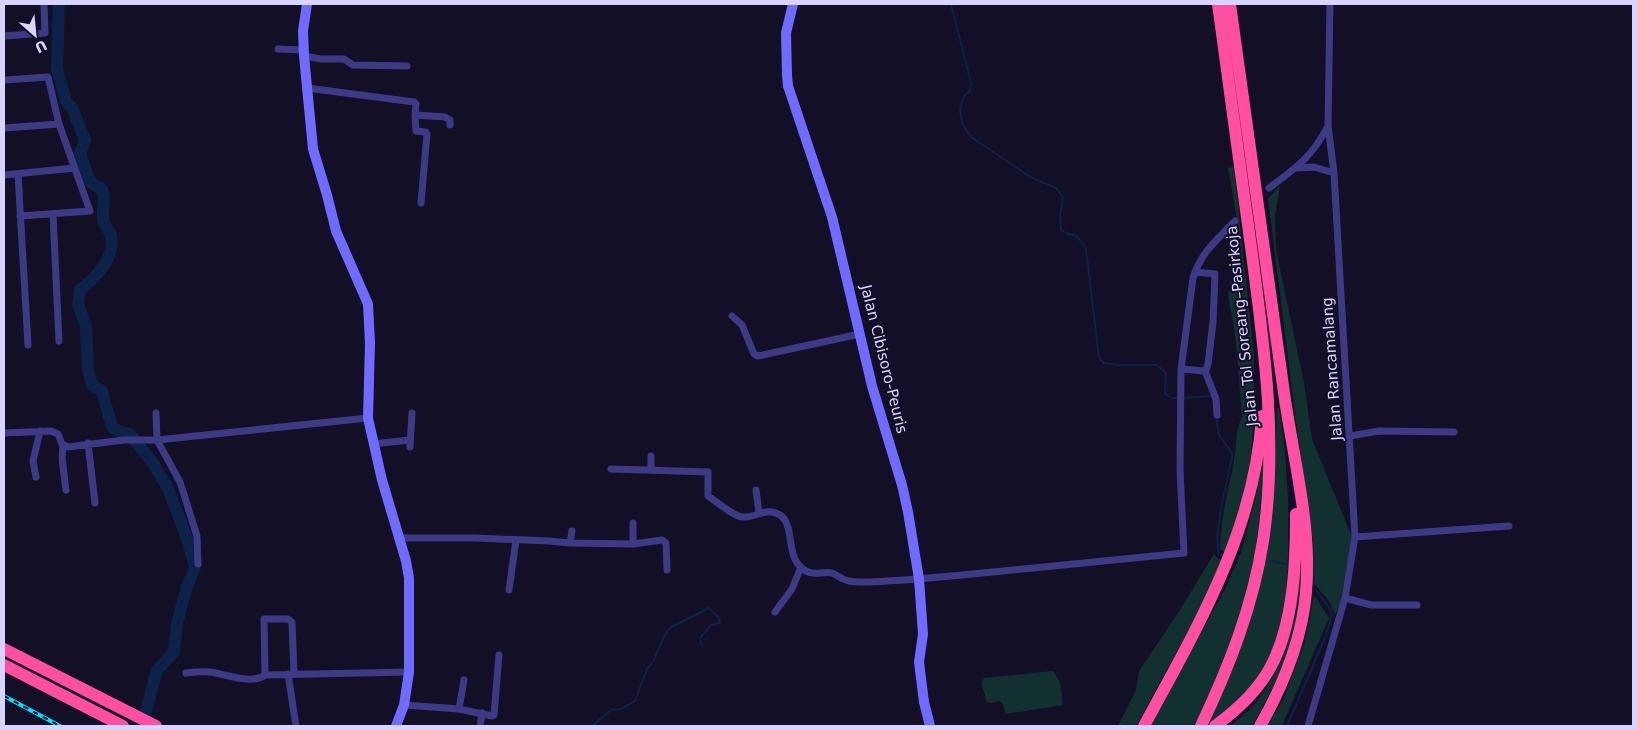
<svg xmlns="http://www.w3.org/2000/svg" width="1637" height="730" viewBox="0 0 1637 730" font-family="'DejaVu Sans',sans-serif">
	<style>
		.green { fill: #12302f }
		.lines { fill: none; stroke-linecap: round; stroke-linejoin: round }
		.stream { stroke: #0c2248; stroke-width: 2 }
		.river { stroke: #0c2248; stroke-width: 12 }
		.street { stroke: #3d3a85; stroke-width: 7 }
		.secondary { stroke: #6f6bff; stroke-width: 10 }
		.highway { stroke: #ff4fa3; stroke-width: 12 }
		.rail-casing { stroke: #00e5ff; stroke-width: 4 }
		.rail { stroke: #130f26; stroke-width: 2; stroke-dasharray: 5.5; stroke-linecap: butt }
		.labels { text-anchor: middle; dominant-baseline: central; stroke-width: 4; stroke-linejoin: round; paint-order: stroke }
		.street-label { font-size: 15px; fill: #d9d4ff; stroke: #130f26 }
	</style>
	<rect width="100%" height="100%" fill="#130f26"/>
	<path class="green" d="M1234,167L1254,355V418L1250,466L1239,515L1226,554L1220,549C1221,531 1223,512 1227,494C1229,483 1233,471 1234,459C1237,445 1235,431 1242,417L1236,342L1228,293L1230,291V282L1238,281L1234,248L1229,236L1238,226L1228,168Z
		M1280,185L1275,216L1276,250L1304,383L1312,439L1352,537L1340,604L1335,615L1329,601L1314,584L1313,540L1296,421L1268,199Z
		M1277,408H1279L1285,451L1288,499V554L1286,597L1281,633L1260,680L1213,726H1206L1226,683L1275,471Z
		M1263,455H1266L1254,566L1236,629L1219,675L1195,726H1151L1227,585L1241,552L1255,501Z
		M1300,522L1301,577L1295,632L1280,674L1252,726H1230C1237,720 1246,714 1253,706C1296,656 1294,584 1300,522Z
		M1214,554L1217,558L1223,560L1204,602L1136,726H1118L1136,690L1139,671L1178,613Z
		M1314,595L1329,618L1282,726H1267L1283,700L1305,642Z
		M1053,671L1060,682L1063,705L1006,714L1002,703L1000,701L990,703L986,702L985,695L981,683L984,678Z"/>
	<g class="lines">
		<path class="stream" d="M951,4L971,83L970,91L964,96L960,110L962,123L971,137L1032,178L1056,188L1063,197L1060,217L1061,230L1068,234L1077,236L1086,249L1099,358L1104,363L1118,365H1157L1166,373L1165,394L1172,398H1178
			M1182,398L1210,396L1214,399
			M1216,416L1219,435L1232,453V458C1227,481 1213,533 1219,554L1224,555
			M1272,561L1286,564
			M592,726L611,710L621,709L635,701L647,669L654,660L664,636L671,627L709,608L719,618L720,623L711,625L700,638L702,646
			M1287,726L1325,638L1332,615L1328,606L1316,590"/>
		<path class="river" d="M59,4L57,69L66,101L73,110L85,140L80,154L90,182L102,189C107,200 100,211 104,223C106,228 110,231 111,236C116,258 95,278 80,290L78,304L86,327L88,370L92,385L102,391L112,427L119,431L129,434L133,438L153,463L168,488L188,541L195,567L187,587L177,623L174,652L157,670L142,726"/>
		<path class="street" d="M4,36L45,33L44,4
			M278,49L304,50
			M304,56L321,59H344L353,65L407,66
			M4,80L48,77L59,124L90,211L20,216
			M307,88L414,102L416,104L415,115L445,117L450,120V125
			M415,115L416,131L426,132L427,134L421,203
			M4,128L59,124
			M1297,168L1314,167L1334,173
			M18,174L28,345
			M4,175L75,168
			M1269,188C1297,167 1312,157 1328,126
			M53,214L59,341
			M732,316L742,325L754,354L758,356L860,334
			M1181,369L1204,371L1206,370L1208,364L1213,322L1215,274L1195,272
			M1205,371L1216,399L1217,415
			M156,413L157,440L180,482L197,536L198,564
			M4,433L51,431L58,434L62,444L68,447L124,440H157L368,418
			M1350,436L1379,431L1454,432
			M88,443L95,503
			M373,444L410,440
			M63,446L62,458L66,490
			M410,447L412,413
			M611,469L708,472V496C716,501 734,517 743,517C756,518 767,506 780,515C796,525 784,560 806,571C814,576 823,571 832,573C838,575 842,580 849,581C861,583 874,582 887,581C912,580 937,577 962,575C1036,567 1110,560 1184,553L1180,470L1181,369L1193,278C1201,252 1217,240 1235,221
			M651,469V456
			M36,477L33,461L40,431
			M756,490L759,513
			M633,523V544
			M1355,537L1509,526
			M399,538H475L549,541L570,543L633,544L662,540L666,543L667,570
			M570,543L572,531
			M509,590L516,540
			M1345,598L1371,605H1417
			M775,612L792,589L801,567
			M186,673C194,672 203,671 210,672C225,674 253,685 265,675L409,672
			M288,674L296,726
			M265,675L264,619H288L292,622L294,674
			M404,705L459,709L492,716L494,715L499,655
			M459,709L464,680
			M480,726L482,713
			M1308,726L1345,598L1355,537L1334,173L1328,126L1330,4"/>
		<path class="secondary" d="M307,4L303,31L304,56L313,149L327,195L336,231L368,304L370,343L368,418L382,480L406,561L409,578V672L404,705L396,726
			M793,4L786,33L787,75L788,86L832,217L872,386L902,485L908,512L919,579L923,634L919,662L924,702L930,726"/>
		<path class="highway" d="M1230,4C1248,133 1266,263 1284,393C1293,457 1312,527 1306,592C1302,640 1284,684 1260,726
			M4,649L156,726
			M4,665L123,726
			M1144,726C1197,628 1255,531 1262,416
			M1201,726C1229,667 1253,606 1263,541C1278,442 1264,345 1251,247C1240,166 1229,85 1218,4
			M1215,726C1237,710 1257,692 1270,668C1294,625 1296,562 1296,514"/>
		<defs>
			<path id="rail" d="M4,696L60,726"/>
		</defs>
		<use href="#rail" class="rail-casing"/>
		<use href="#rail" class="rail"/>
	</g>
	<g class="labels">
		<g class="street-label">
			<text transform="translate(1242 326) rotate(-96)">Jalan Tol Soreang–Pasirkoja</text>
			<text transform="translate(884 359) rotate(76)">Jalan Cibisoro-Peuris</text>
			<text transform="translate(1332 369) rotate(-94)">Jalan Rancamalang</text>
		</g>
	</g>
	<rect width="1637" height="730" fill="none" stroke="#d9d4ff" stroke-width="10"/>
	<g transform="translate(35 35) rotate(153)" stroke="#130f26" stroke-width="4" paint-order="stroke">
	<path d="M0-4L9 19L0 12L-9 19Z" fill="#d9d4ff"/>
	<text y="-8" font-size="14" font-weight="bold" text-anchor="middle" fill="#d9d4ff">U</text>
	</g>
</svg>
